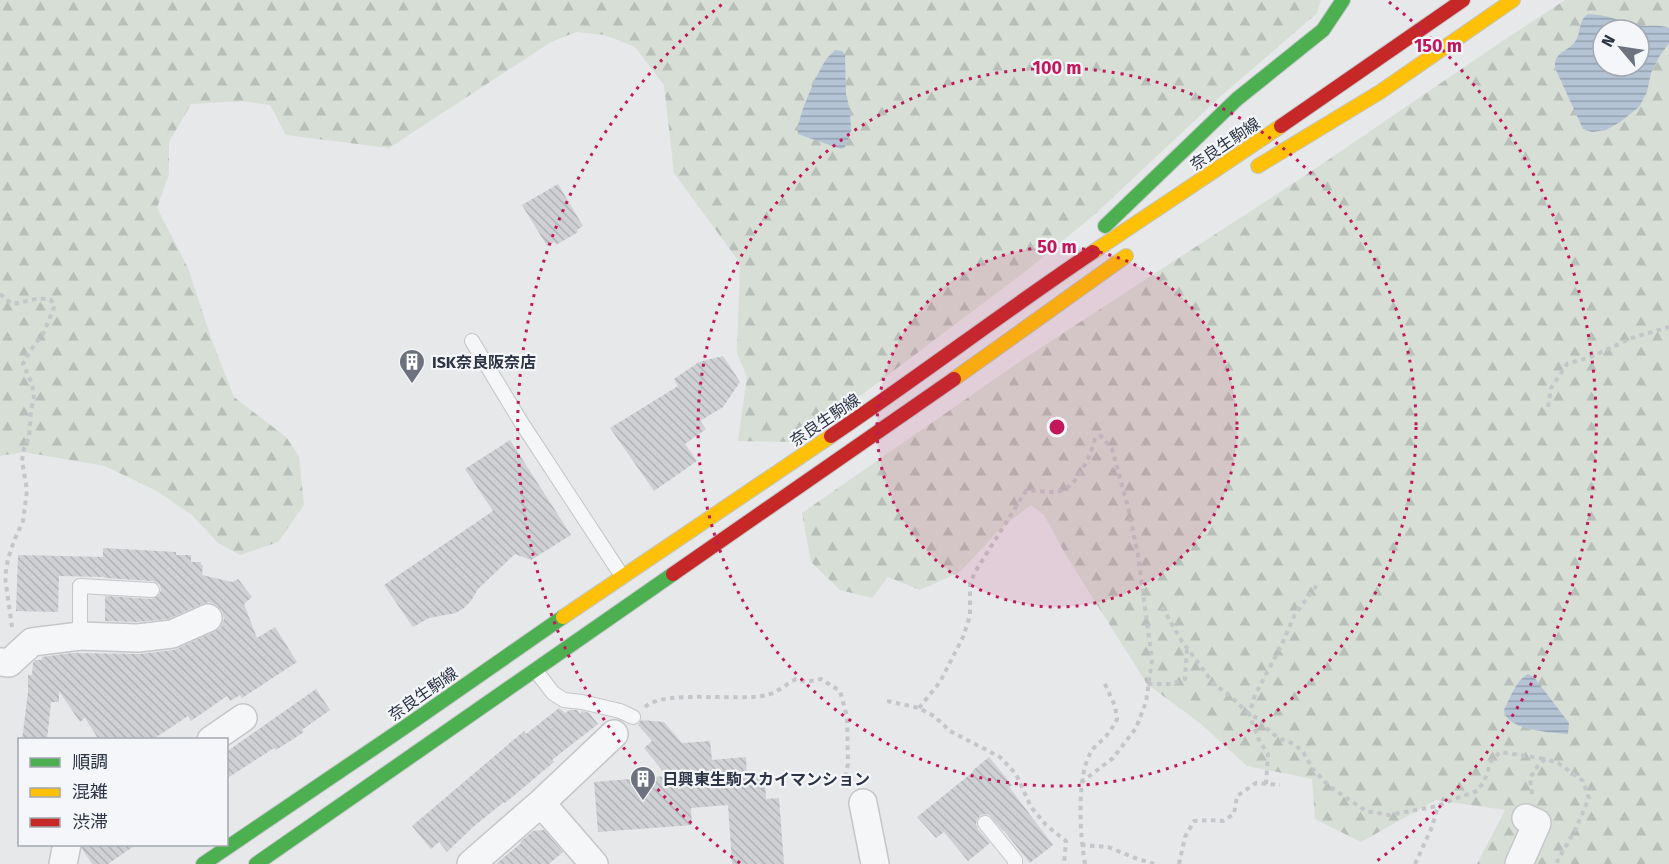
<svg xmlns="http://www.w3.org/2000/svg" width="1669" height="864" viewBox="0 0 1669 864" font-family="'Fira Sans','Noto Sans JP',sans-serif">
	<style>
		.forest { fill: url(#forest-firs); fill-rule: evenodd }
		.water { fill: url(#water-rules); fill-rule: evenodd }
		.building { fill: url(#building-back-hatch) }
		.lines { fill: none; stroke-linecap: round; stroke-linejoin: round }
		.lane-casing { stroke: #c4c6c8; stroke-width: 16 }
		.street-casing { stroke: #c4c6c8; stroke-width: 30 }
		.fast-casing { stroke: #c2c5c8; stroke-width: 16 }
		.slow-casing { stroke: #c2c5c8; stroke-width: 16 }
		.jam-casing { stroke: #c2c5c8; stroke-width: 16 }
		.path { stroke: #c5c6ca; stroke-width: 4; stroke-dasharray: 4.5 4.5; stroke-linecap: butt }
		.lane { stroke: #f5f6f7; stroke-width: 14 }
		.street { stroke: #f5f6f7; stroke-width: 27 }
		.fast { stroke: #4caf50; stroke-width: 14 }
		.slow { stroke: #ffc107; stroke-width: 14 }
		.jam { stroke: #c62828; stroke-width: 14 }
		.ring { fill: none; stroke: #c2185b; stroke-width: 3; stroke-dasharray: 3 6 }
		.labels { text-anchor: middle; dominant-baseline: central; stroke-width: 4.5; stroke-linejoin: round; paint-order: stroke }
		.street-label { font-size: 16px; fill: #2b3445; stroke: #f4f6f9 }
		.poi-label { font-size: 16px; font-weight: bold; fill: #2b3445; stroke: #f4f6f9; text-anchor: start }
		.centre { fill: #c2185b; stroke: #f4f6f9; stroke-width: 3 }
		.ring-label { font-size: 18px; text-anchor: middle; font-weight: bold; fill: #c2185b; stroke: #f4f6f9; stroke-width: 4.5; stroke-linejoin: round; paint-order: stroke }
	</style>
	<defs>
		<pattern id="forest-firs" width="22" height="20" patternUnits="userSpaceOnUse" patternTransform="scale(1.5)"><rect width="22" height="20" fill="#d6ded6"/><path d="M5 1l3.5 6h-7zM16 11l3.5 6h-7z" fill="#b8bfb9"/></pattern>
		<pattern id="water-rules" width="6" height="5" patternUnits="userSpaceOnUse" patternTransform="scale(1.5)"><rect width="6" height="5" fill="#b4c4d5"/><path d="M0 2.5h6" fill="none" stroke="#93a0af"/></pattern>
		<pattern id="building-back-hatch" width="6" height="6" patternUnits="userSpaceOnUse" patternTransform="scale(1.5)"><rect width="6" height="6" fill="#ced0d3"/><path d="M-1 5l2 2M0 0l6 6M5-1l2 2" fill="none" stroke="#b1b3b6"/></pattern>
	</defs>
	<rect width="100%" height="100%" fill="#e6e8ea"/>
	<path class="forest" d="M0,0H1321L1317,13L1221,96L1094,215L1026,271L799,442L738,441L747,377L737,353L740,263L674,173L664,85L635,47L605,35L576,32L551,42L389,148L286,135L270,105L242,101L191,104L169,142V174L157,208L188,268L211,338L234,397L286,437L299,456L304,505L278,542L240,555L218,543L193,516L157,491L105,466L24,452L0,456Z
		M1565,0H1669V864H1477L1505,810L1436,800L1361,842L1315,819L1312,779L1247,766L1200,723L1147,684L1067,557L1044,515L1031,505L1000,529L960,572L920,590L888,577L872,598L840,590L811,562L802,513L1025,358L1303,177L1501,42ZM1603,30H1639V66H1603Z"/>
	<path class="water" d="M1588,14C1607,14 1626,24 1645,26C1654,26 1661,25 1669,28V43L1659,57L1651,73L1647,92L1639,107L1620,122L1606,130L1592,132L1583,129L1555,68C1554,52 1565,53 1574,43C1582,34 1577,21 1588,14ZM1603,30H1639V66H1603Z
		M835,50L842,51L845,54L846,94L850,110L851,131L845,147L841,149L798,134C795,121 819,68 828,57C829,56 834,51 835,50Z
		M1528,674L1534,677L1569,723L1568,734C1552,733 1505,730 1504,710C1510,698 1516,680 1528,674Z"/>
	<path class="building" d="M558,184L583,226L577,230L578,232L556,245L555,242L547,246L522,205Z
		M723,356L740,382L723,407L700,421L706,429L685,444L697,461L654,491L610,428L678,386L674,379L699,362Z
		M510,440L571,535L531,560L515,554L478,589L471,601L464,608L456,613L429,618L413,627L384,585L493,511L465,469Z
		M103,548L176,552V555H191V562H201V565H203L202,575L232,582L238,579L252,597L244,604L257,638L275,627L297,662L242,698L240,695L230,701L227,696L191,721L188,716L152,740H99L85,718L80,722L59,691V702H51L47,740H22L28,692V675H32L33,663L35,660H42V657L72,653L140,654L174,650L214,632L221,627L224,619L222,611L217,605L209,602L202,604L168,619L137,622L105,621V596L152,599L159,595L161,590L160,585L153,581L105,578V577L59,576L58,612L16,611L18,555L103,557Z
		M316,689L330,710L302,730L304,732L276,750L274,748L226,779V752Z
		M559,708L565,713L570,710H577L580,714L582,711L589,713L598,724L552,760L554,762L505,803L504,802L473,827L447,852L439,842L431,849L412,826L524,731L526,734Z
		M641,720L664,722L682,743L710,741L712,760L746,757L747,778L765,776L766,799L779,798L784,864H732L728,805L691,808L692,825L598,832L594,782L667,776L644,748L652,741L638,725Z
		M989,757L1012,785L1009,787L1053,845L1030,863L1004,831H1003L989,815L984,814L980,816L977,819L976,824L978,829L990,843L968,861L944,832L936,838L917,817L973,772L972,771Z
		M544,830L563,852L549,864H496L521,843L520,842L533,831Z
		M82,844H137L108,864H92L82,849Z"/>
	<g class="lines">
		<defs>
			<path id="lane" d="M472,341L521,422L622,576
				M80,636V586L152,590
				M536,671L553,693L564,700L582,702L620,711L633,717
				M985,823L1015,860V864"/>
			<path id="street" d="M0,662L9,663L32,642L80,636L138,638L172,634L208,618
				M211,740L243,718
				M541,803L594,864
				M863,803L875,864
				M63,864L67,844
				M471,864L541,803L614,734
				M1519,864L1537,823L1526,818"/>
			<path id="fast" d="M1105,226L1237,99L1323,30L1343,0
				M203,864L405,727L563,617
				M256,864L673,574"/>
			<path id="slow" d="M1258,166L1380,92L1513,0
				M1093,252L1281,126
				M954,379L1126,256
				M563,617L831,436"/>
			<path id="jam" d="M1281,126L1463,0
				M831,436C920,376 1005,311 1093,252
				M673,574L954,379"/>
		</defs>
		<use href="#lane" class="lane-casing"/>
		<use href="#street" class="street-casing"/>
		<use href="#fast" class="fast-casing"/>
		<use href="#slow" class="slow-casing"/>
		<use href="#jam" class="jam-casing"/>
		<path class="path" d="M0,294L12,304C27,302 36,296 51,300L55,305L44,332L30,351L23,364L32,384L34,398L31,410L29,438L24,448L22,461L27,490L23,521L14,541L8,559L5,577L12,627
			M1548,407L1551,388L1567,364L1593,356L1632,338L1669,327
			M1162,607L1181,640L1214,684L1230,696L1249,714L1261,720L1270,732L1281,739L1294,744L1303,752L1313,769L1329,786L1366,811L1389,815L1438,806L1454,799L1477,791L1484,782L1491,761L1500,752L1545,759
			M1148,684H1172L1185,679L1187,648
			M887,701L919,708L934,716L950,731L1000,757L1016,774L1031,807L1046,825L1066,841L1064,864
			M645,707C664,689 739,702 767,695C776,693 787,684 796,679L806,682L821,679L840,691L847,717L848,764L843,788
			M919,708L940,682L963,637L970,616V584L975,572L1026,491C1038,489 1051,495 1063,490C1078,484 1092,453 1095,438L1101,436L1112,449L1128,507L1138,555L1152,660L1146,702L1136,728L1113,758L1083,781
			M1266,784L1268,754L1259,740L1249,714L1255,695L1282,644L1295,614L1318,584
			M1532,794L1530,778L1537,767L1545,759L1558,763L1583,781L1589,798L1576,828L1556,864
			M1081,845L1108,847L1135,858L1154,864
			M1085,864C1080,836 1076,777 1091,752C1094,746 1102,741 1107,735C1111,730 1114,725 1117,719L1115,706L1104,682
			M1179,864L1185,837L1194,821L1209,820L1223,821L1234,814L1237,796L1256,783L1280,785
			M1415,864L1432,827L1438,806"/>
		<use href="#lane" class="lane"/>
		<use href="#street" class="street"/>
		<use href="#fast" class="fast"/>
		<use href="#slow" class="slow"/>
		<use href="#jam" class="jam"/>
	</g>
	<circle cx="1057" cy="427" r="180" fill="#c2185b" fill-opacity=".12"/>
	<g class="ring">
		<circle cx="1057" cy="427" r="180"/>
		<circle cx="1057" cy="427" r="359"/>
		<path d="M740 863A539 539 0 0 1 725 2M1389 2A539 539 0 0 1 1374 863"/>
	</g>
	<defs>
		<symbol id="building-pin" viewBox="-11 -11 22 30"><path d="M0 17L-7.5 6A9.5 9.5 0 1 1 7.5 6Z" fill="#6c737f" stroke="#f4f6f9"/><path d="M-4-6H4V6H1V3H-1V6H-4ZM-2.5-4.3h1.7v1.8h-1.7ZM.8-4.3h1.7v1.8H.8ZM-2.5-1h1.7V.8h-1.7ZM.8-1h1.7V.8H.8Z" fill="#fff"/></symbol>
	</defs>
	<g fill-rule="evenodd">
		<use href="#building-pin" x="397" y="347" width="30" height="40"/>
		<use href="#building-pin" x="628" y="764" width="30" height="40"/>
	</g>
	<g class="labels">
		<g class="street-label">
			<text transform="translate(1225 144) rotate(-34)">奈良生駒線</text>
			<text transform="translate(825 420) rotate(-34)">奈良生駒線</text>
			<text transform="translate(423 694) rotate(-35)">奈良生駒線</text>
		</g>
		<g class="poi-label">
			<text x="432" y="362">ISK奈良阪奈店</text>
			<text x="662" y="779">日興東生駒スカイマンション</text>
		</g>
	</g>
	<circle cx="1057" cy="427" r="9" class="centre"/>
	<g class="ring-label">
		<text x="1438" y="52">150 m</text>
		<text x="1057" y="74">100 m</text>
		<text x="1057" y="253">50 m</text>
	</g>
	<rect x="18" y="738" width="210" height="108" fill="#f4f6f9" stroke="#a4a8b1" stroke-width="1.5"/>
	<rect x="30" y="758" width="30" height="9" fill="#4caf50" stroke="#a4a8b1" stroke-width="1.5"/>
	<text x="72" y="768" font-size="18" fill="#2b3445">順調</text>
	<rect x="30" y="788" width="30" height="9" fill="#ffc107" stroke="#a4a8b1" stroke-width="1.5"/>
	<text x="72" y="798" font-size="18" fill="#2b3445">混雑</text>
	<rect x="30" y="818" width="30" height="9" fill="#c62828" stroke="#a4a8b1" stroke-width="1.5"/>
	<text x="72" y="828" font-size="18" fill="#2b3445">渋滞</text>
	<g transform="translate(1621 48) rotate(299)"><circle r="28" fill="#f4f6f9" stroke="#a4a8b1" stroke-width="1.5"/>
	<path d="M0-4.5L10 22L0 15L-10 22Z" fill="#6c737f"/>
	<text y="-9" font-size="16" font-weight="bold" text-anchor="middle" fill="#2b3445">N</text>
	</g>
</svg>
